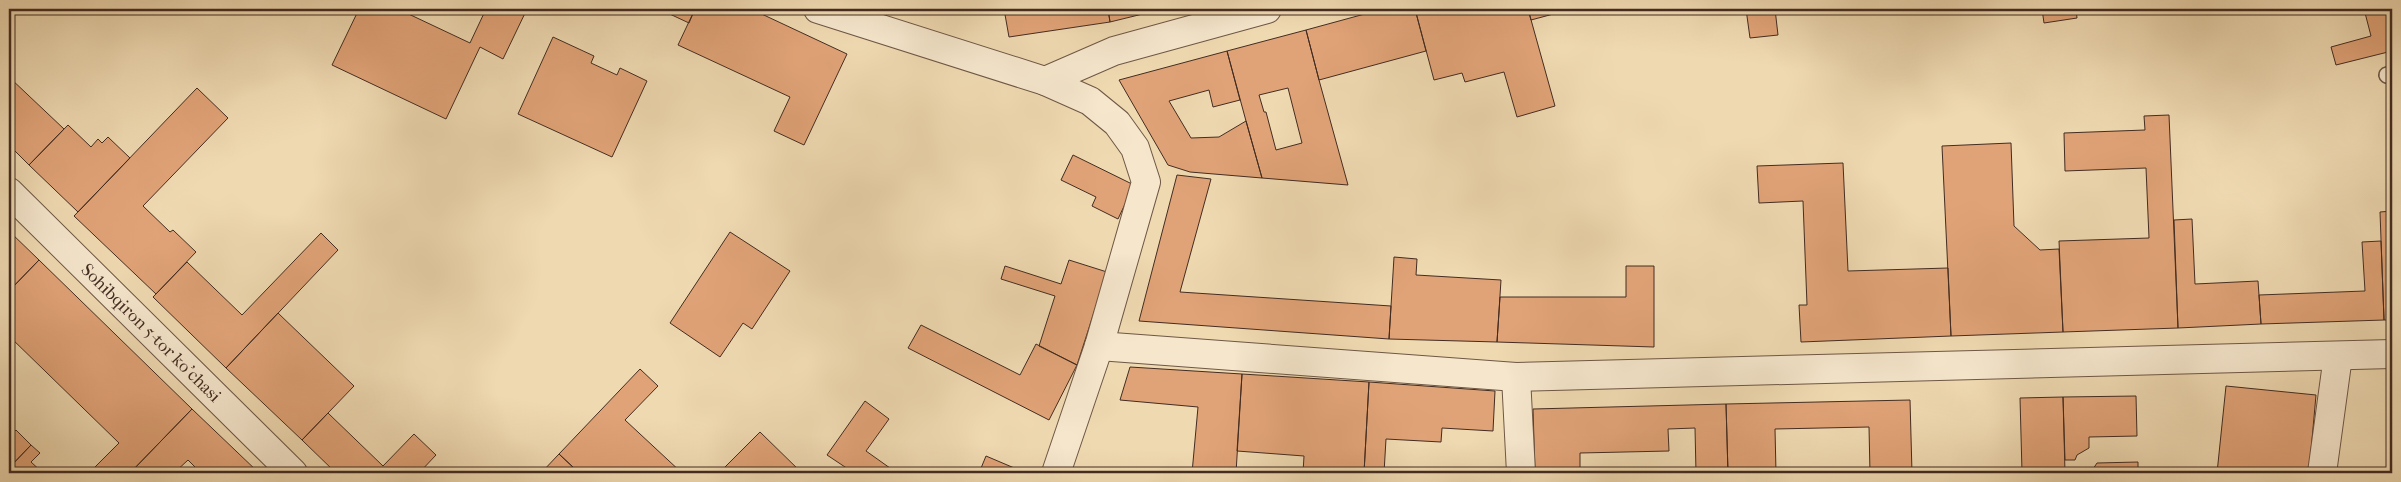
<svg xmlns="http://www.w3.org/2000/svg" width="2401" height="482" viewBox="0 0 2401 482" font-family="'IM FELL French Canon',serif">
	<style>
		.building { fill: #e0a377; stroke: #432c21; fill-rule: evenodd }
		.lines { fill: none; stroke-linecap: round; stroke-linejoin: round }
		.lane-casing { stroke: #6e5745; stroke-width: 18 }
		.street-casing { stroke: #6e5745; stroke-width: 30 }
		.lane { stroke: #f5e6cc; stroke-width: 15 }
		.street { stroke: #f5e6cc; stroke-width: 28 }
		.labels { text-anchor: middle; dominant-baseline: central; stroke-width: 5; stroke-linejoin: round; paint-order: stroke }
		.street-label { font-size: 18px; fill: #432c21; stroke: #f5e6cc }
	</style>
	<rect width="100%" height="100%" fill="#efd9b1"/>
	<filter id="stains"><feTurbulence type="fractalNoise" baseFrequency=".004" numOctaves="4"/><feColorMatrix values="0 0 0 0 .2 0 0 0 0 .09 0 0 0 0 .02 0 0 0 .5 -.17"/></filter>
	<radialGradient id="worn" r=".72"><stop offset=".6" stop-color="#630" stop-opacity="0"/><stop offset="1" stop-color="#630" stop-opacity=".3"/></radialGradient>
	<path class="building" d="M359,9H398L470,43L486,9H527L503,59L480,47L446,119L332,65Z
		M659,9H695L689,23Z
		M695,9H751L847,54L804,145L774,131L790,97L678,45Z
		M1004,9H1108L1110,22L1009,37Z
		M1108,9H1163L1110,22Z
		M1383,9H1415L1426,51L1319,80L1306,30Z
		M1415,9H1528L1555,106L1517,117L1504,72L1465,82L1462,73L1434,80Z
		M1528,9H1572L1531,20Z
		M1746,9H1775L1778,35L1750,38Z
		M2042,9H2076L2077,18L2044,23Z
		M2364,9H2392V51L2336,65L2331,47L2371,36Z
		M1306,30L1319,80L1348,185L1262,178L1246,121L1227,51ZM1288,88L1302,143L1276,150L1266,112H1264L1259,95Z
		M553,37L594,56L591,63L617,75L620,68L647,81L612,157L518,114Z
		M1227,51L1240,100L1213,107L1209,90L1169,101L1191,138L1219,137L1246,121L1262,178L1190,172L1168,165L1119,80Z
		M9,77L64,129L29,165L9,145Z
		M197,88L228,118L143,206L170,232L173,230L196,252L156,294L74,216Z
		M2169,115L2178,328L2063,332L2059,241L2149,238L2146,168L2065,171L2064,133L2145,130L2144,116Z
		M68,125L91,147L98,139L102,143L108,137L130,158L78,212L29,165Z
		M2011,143L2014,226L2040,250L2059,249L2063,332L1951,336L1942,146Z
		M1073,155L1134,185L1118,219L1092,206L1096,197L1061,180Z
		M1843,163L1848,271L1948,268L1951,336L1801,342L1799,305H1807L1803,201L1759,203L1757,166Z
		M1177,175L1211,179L1180,292L1391,306L1389,339L1139,321Z
		M2392,211V320H2384L2380,212Z
		M2192,219L2195,284L2258,281L2261,324L2178,328L2174,220Z
		M9,231L39,260L9,291Z
		M730,232L790,271L752,329L743,323L720,357L670,323Z
		M321,233L338,250L226,368L153,297L187,262L242,315Z
		M2381,241L2384,320L2261,324L2259,295L2365,291L2362,242Z
		M1394,257L1417,259L1416,275L1501,280L1497,342L1389,339Z
		M39,260L192,409L130,473H89L119,443L9,336V291Z
		M1069,260L1107,272L1077,365L1039,346L1055,296L1001,279L1005,266L1061,284Z
		M1626,266H1654V347L1497,342L1500,297H1626Z
		M278,313L354,386L302,440L226,368Z
		M921,325L1020,375L1036,344L1077,365L1049,420L908,348Z
		M1130,367L1242,374L1236,473H1192L1198,407L1120,400Z
		M640,369L658,386L625,420L682,473H579L559,454Z
		M1242,374L1369,382L1364,473H1303L1304,456L1237,451Z
		M1369,382L1495,391L1493,431L1442,428L1441,442L1386,439L1384,473H1364Z
		M2226,386L2316,395L2309,473H2217Z
		M2136,396L2137,436L2089,437V448L2077,455L2075,460H2065L2063,397Z
		M2063,397L2065,473L2022,472L2020,398Z
		M1910,400L1912,473H1870L1869,427L1775,429L1776,473H1728L1726,404Z
		M865,401L889,419L866,451L897,473H854L827,455Z
		M1726,404L1728,473H1696L1695,428L1668,429L1669,451L1580,453V473H1535L1533,409Z
		M192,409L259,473H201L188,460L174,473H130Z
		M328,413L383,466L414,434L436,455L419,473H336L302,440Z
		M16,430L31,445L9,468V437Z
		M760,432L802,473H719Z
		M31,445L40,453L31,462L43,473H9V468Z
		M559,454L573,467L568,473H541Z
		M986,456L1026,473H979Z
		M2138,462V473H2078V469H2093L2097,463Z"/>
	<g class="lines">
		<defs>
			<path id="lane" d="M2387,75L2392,74"/>
			<g id="street">
				<path d="M818,9L1045,81L1090,101L1117,123L1135,148L1146,182L1099,346L1056,473"/>
				<path d="M1045,81L1114,51L1267,9"/>
				<path id="s1" d="M9,192L293,473"/>
				<path d="M1099,346L1516,377L2392,354"/>
				<path d="M1516,377L1521,473"/>
				<path d="M2322,473L2338,356"/>
			</g>
		</defs>
		<use href="#lane" class="lane-casing"/>
		<use href="#street" class="street-casing"/>
		<use href="#lane" class="lane"/>
		<use href="#street" class="street"/>
	</g>
	<g class="labels">
		<g class="street-label">
			<text stroke="none"><textPath href="#s1" startOffset="200">Sohibqiron 5-tor ko'chasi</textPath></text>
		</g>
	</g>
	<rect width="2401" height="482" fill="none" stroke="#efd9b1" stroke-width="30"/>
	<rect x="10" y="10" width="2381" height="462" fill="none" stroke="#432c21" stroke-width="2.5"/>
	<rect x="15" y="15" width="2371" height="452" fill="none" stroke="#432c21"/>
	<rect width="100%" height="100%" filter="url(#stains)"/>
	<rect width="100%" height="100%" fill="url(#worn)"/>
</svg>
